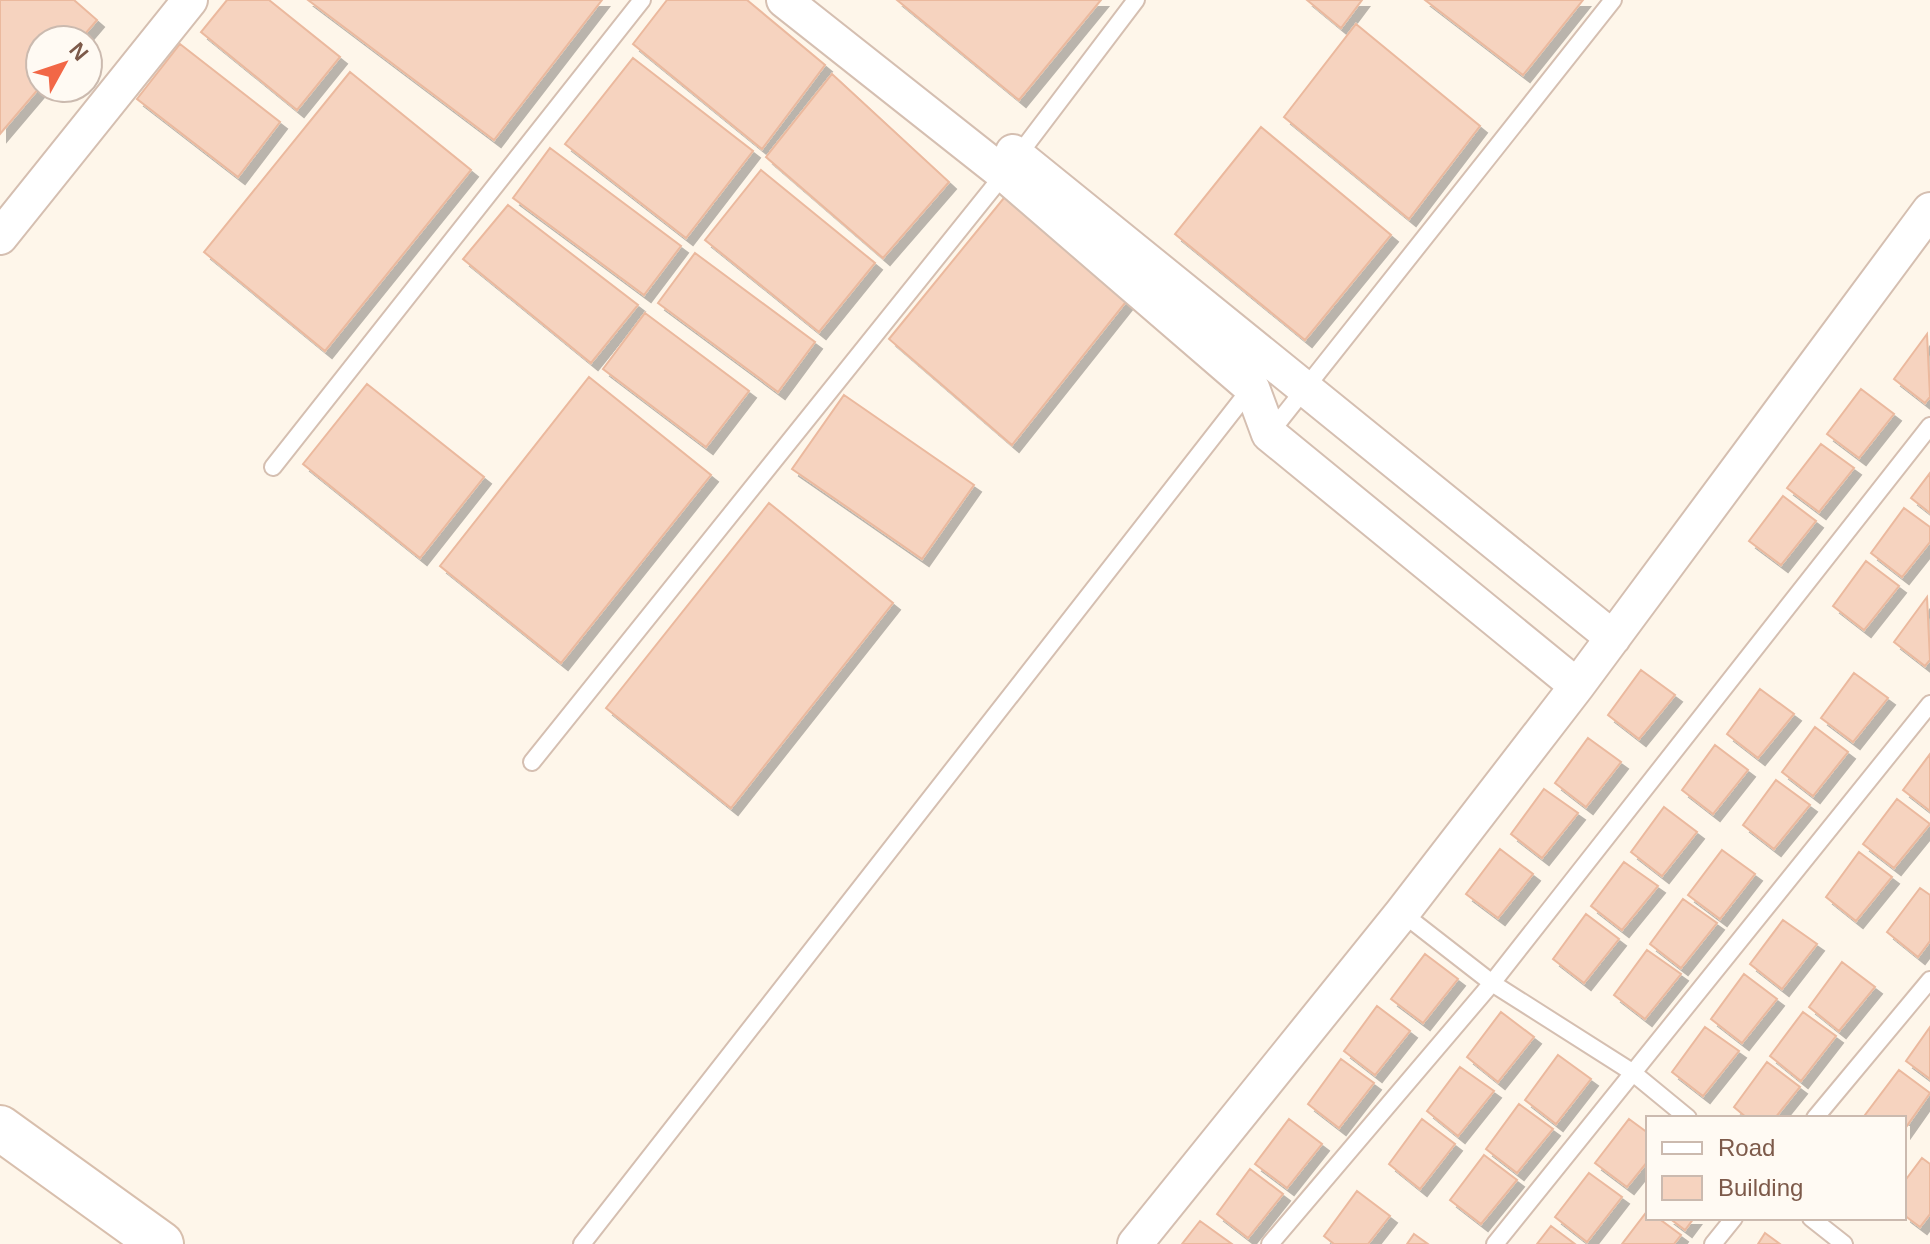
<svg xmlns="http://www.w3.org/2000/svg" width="1930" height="1244" viewBox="0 0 1930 1244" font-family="Helvetica,sans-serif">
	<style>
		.building { fill: #f6d3bf; stroke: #ebb99e; stroke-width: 2; filter: url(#shadow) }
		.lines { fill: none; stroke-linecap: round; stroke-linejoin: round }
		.lane-casing { stroke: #d5bfb1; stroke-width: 20 }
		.street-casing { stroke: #d5bfb1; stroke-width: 38 }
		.secondary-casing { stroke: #d8bfad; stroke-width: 48 }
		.lane { stroke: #fff; stroke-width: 16 }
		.street { stroke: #fff; stroke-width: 34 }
		.secondary { stroke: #fff; stroke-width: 44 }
	</style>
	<defs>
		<filter id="shadow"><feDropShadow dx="7" dy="7" stdDeviation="0" flood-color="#0004"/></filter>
	</defs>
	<rect width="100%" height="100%" fill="#fef6ea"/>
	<path class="building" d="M0,0H74L97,20L80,40H40V87L0,134Z
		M227,0H269L340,57L297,110L201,32Z
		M308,0H602L494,140Z
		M667,0H747L825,65L762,149L633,44Z
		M897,0H1101L1019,100Z
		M1307,0H1362L1341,28Z
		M1425,0H1583L1523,75Z
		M1356,24L1480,126L1409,219L1284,117Z
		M180,44L280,122L238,177L137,99Z
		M633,58L753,151L686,238L565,144Z
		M350,72L471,170L325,351L204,252Z
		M832,74L949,182L883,258L766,157Z
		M1261,127L1391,235L1305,340L1175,234Z
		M550,148L681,246L644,295L513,198Z
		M761,170L875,263L819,332L705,240Z
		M1008,193L1128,299L1012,445L889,339Z
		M508,205L638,305L591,363L463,259Z
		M695,253L815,342L778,392L658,303Z
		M645,313L749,391L706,447L603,369Z
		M1927,334L1930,397L1925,403L1894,379Z
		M589,377L711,475L561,663L440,566Z
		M367,384L484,477L420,558L303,464Z
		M1861,389L1894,414L1859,458L1827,434Z
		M844,395L974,485L922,559L792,469Z
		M1821,444L1854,468L1819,512L1787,488Z
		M1930,473V513L1911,498Z
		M1783,496L1816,521L1781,565L1749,541Z
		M769,503L893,603L731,808L606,708Z
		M1904,508L1930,527V542L1902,577L1871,553Z
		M1866,561L1899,586L1864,630L1833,606Z
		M1927,597L1930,660L1925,666L1894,642Z
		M1641,670L1675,695L1639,739L1608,715Z
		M1854,673L1888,698L1853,742L1821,718Z
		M1760,689L1794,714L1758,758L1727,734Z
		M1815,727L1848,752L1813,796L1782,772Z
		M1588,738L1621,762L1586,807L1555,783Z
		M1715,745L1748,770L1713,814L1682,790Z
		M1930,754V811L1903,790Z
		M1776,780L1810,805L1774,849L1743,825Z
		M1544,789L1578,813L1542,858L1511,834Z
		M1897,799L1930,824L1894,868L1863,844Z
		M1664,807L1697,832L1662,876L1631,852Z
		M1500,849L1533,874L1498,918L1466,894Z
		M1722,850L1755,874L1720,919L1688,895Z
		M1859,852L1892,877L1856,921L1826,897Z
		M1624,862L1658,886L1622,930L1591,906Z
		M1920,888L1930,895V941L1918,957L1887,932Z
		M1683,899L1717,923L1681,968L1650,944Z
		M1586,914L1619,939L1584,983L1553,959Z
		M1783,920L1817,944L1782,989L1750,964Z
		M1647,950L1681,974L1645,1019L1614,995Z
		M1425,954L1458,979L1423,1023L1391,999Z
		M1842,962L1875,987L1839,1031L1809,1007Z
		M1744,974L1777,999L1742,1043L1711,1019Z
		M1377,1006L1410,1031L1375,1075L1344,1051Z
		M1501,1012L1534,1037L1498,1082L1467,1057Z
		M1803,1012L1836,1036L1801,1081L1770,1056Z
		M1705,1027L1739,1051L1703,1096L1672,1072Z
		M1930,1027V1079L1906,1061Z
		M1558,1055L1591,1079L1556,1124L1525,1100Z
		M1341,1059L1374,1083L1339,1128L1308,1104Z
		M1767,1062L1800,1087L1775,1118H1747L1734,1107Z
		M1460,1067L1494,1091L1458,1136L1427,1111Z
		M1899,1070L1930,1093L1904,1130V1118H1870L1865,1115Z
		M1519,1104L1553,1129L1517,1173L1486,1149Z
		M1289,1119L1322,1144L1287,1188L1255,1164Z
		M1422,1119L1455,1144L1420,1189L1389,1164Z
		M1629,1119L1648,1133V1161L1627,1187L1595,1163Z
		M1484,1155L1517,1180L1481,1224L1450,1200Z
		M1922,1158L1930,1164V1214L1920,1227L1904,1215V1182Z
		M1250,1169L1283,1194L1248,1238L1217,1214Z
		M1589,1173L1622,1197L1587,1242L1555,1217Z
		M1357,1191L1390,1216L1368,1244H1334L1324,1236Z
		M1648,1210V1218H1658L1681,1235L1674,1244H1622Z
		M1669,1218H1694L1685,1230Z
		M1200,1221L1232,1244H1182Z
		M1551,1226L1575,1244H1537Z
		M1765,1233L1780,1244H1758Z
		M1414,1234L1428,1244H1407Z"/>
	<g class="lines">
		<defs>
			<path id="lane" d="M1269,434L1613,0
				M273,467L642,0
				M532,762L1004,174L1136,0
				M1402,913L1492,983L1632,1072L1688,1118
				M1815,1118L1930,980
				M1811,1218L1844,1244
				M582,1244L1251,388
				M1270,1244L1492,983L1930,426
				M1495,1244L1930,704
				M1713,1244L1734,1218"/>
			<path id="street" d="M784,0L1004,174L1252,388L1269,434L1577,686
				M1013,152L1613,638
				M0,237L190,0
				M1135,1244L1402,913L1577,686L1930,210"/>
			<path id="secondary" d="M0,1128L161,1244"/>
		</defs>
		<use href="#lane" class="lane-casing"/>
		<use href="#street" class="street-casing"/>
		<use href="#secondary" class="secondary-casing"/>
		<use href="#lane" class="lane"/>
		<use href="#street" class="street"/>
		<use href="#secondary" class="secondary"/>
	</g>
	<rect x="1646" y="1116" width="260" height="104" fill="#fffaf3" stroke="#cbbaaf" stroke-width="2"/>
	<rect x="1662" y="1142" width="40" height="12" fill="#ffffff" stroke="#cbbaaf" stroke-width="2"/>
	<text x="1718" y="1156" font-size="24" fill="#7d5a4a">Road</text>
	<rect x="1662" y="1176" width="40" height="24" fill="#f6d3bf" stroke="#cbbaaf" stroke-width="2"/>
	<text x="1718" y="1196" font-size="24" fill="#7d5a4a">Building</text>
	<g transform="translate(64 64) rotate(50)"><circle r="38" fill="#fffaf3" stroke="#cbbaaf" stroke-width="2"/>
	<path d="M0-6L14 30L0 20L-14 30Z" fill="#f26746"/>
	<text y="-12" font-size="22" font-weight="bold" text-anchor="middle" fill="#7d5a4a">N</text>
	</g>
</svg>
